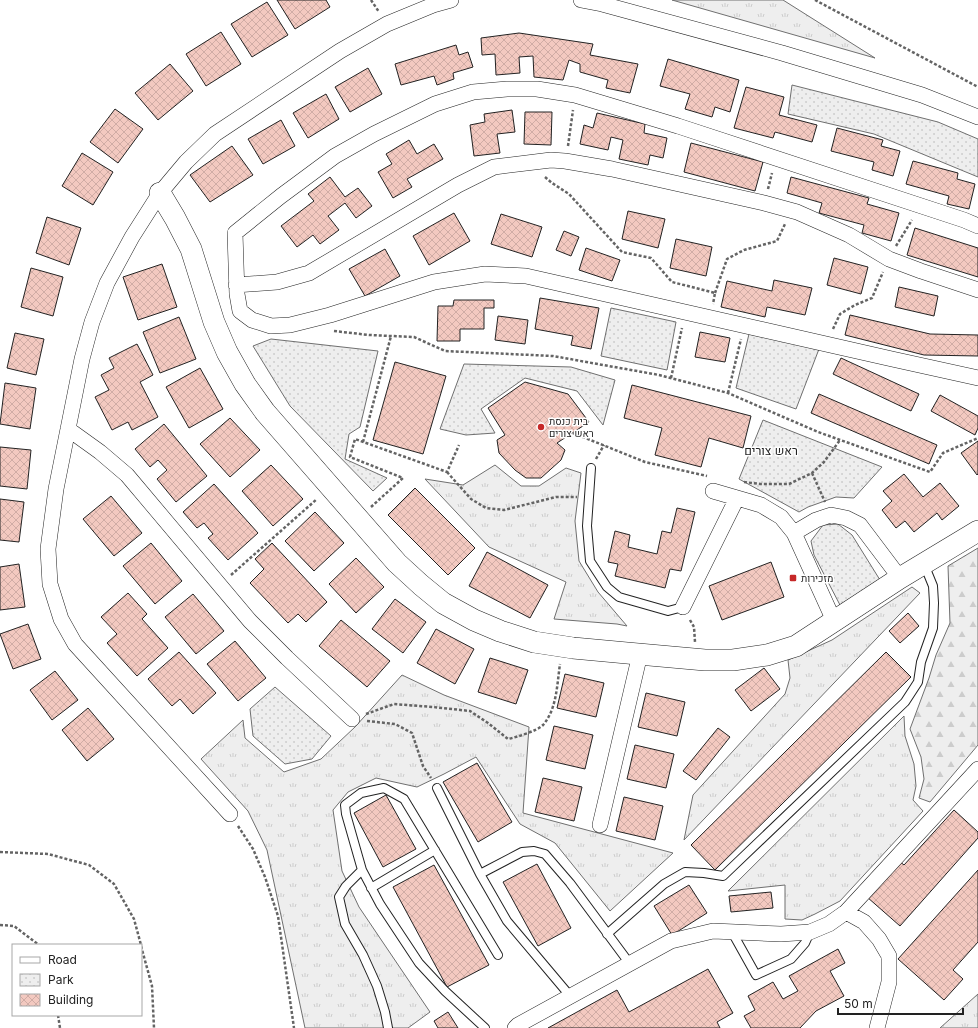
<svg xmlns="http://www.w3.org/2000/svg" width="978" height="1028" viewBox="0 0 978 1028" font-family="Inter,Heebo,sans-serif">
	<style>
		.grass { fill: url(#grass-tufts); stroke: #6f6f6f }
		.forest { fill: url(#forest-firs); stroke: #6f6f6f }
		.park { fill: url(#park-dots); stroke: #6f6f6f }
		.building { fill: url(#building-cross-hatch); stroke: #222 }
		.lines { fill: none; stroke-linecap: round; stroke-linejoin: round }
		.lane-casing { stroke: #222; stroke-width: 10 }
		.street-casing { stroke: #222; stroke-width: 16 }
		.secondary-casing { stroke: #222; stroke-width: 22 }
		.path { stroke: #646464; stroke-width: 2.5; stroke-dasharray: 3 2; stroke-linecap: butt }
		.lane { stroke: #fff; stroke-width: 8 }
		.street { stroke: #fff; stroke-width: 15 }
		.secondary { stroke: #fff; stroke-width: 21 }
		.poi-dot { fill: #c62828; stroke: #fff; stroke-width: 1.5 }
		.labels { text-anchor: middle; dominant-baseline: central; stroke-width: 3; stroke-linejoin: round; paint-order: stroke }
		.poi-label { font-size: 10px; fill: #222; stroke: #fff; text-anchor: start }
		.quarter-label { font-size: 12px; fill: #222; stroke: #fff }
	</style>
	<defs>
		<pattern id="grass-tufts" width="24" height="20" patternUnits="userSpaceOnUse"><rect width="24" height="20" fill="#eee"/><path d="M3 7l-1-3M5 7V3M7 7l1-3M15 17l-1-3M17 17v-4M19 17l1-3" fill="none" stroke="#ccc"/></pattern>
		<pattern id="forest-firs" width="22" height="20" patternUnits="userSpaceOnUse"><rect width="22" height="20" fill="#eee"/><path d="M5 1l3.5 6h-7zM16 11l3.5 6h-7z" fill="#ccc"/></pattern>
		<pattern id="park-dots" width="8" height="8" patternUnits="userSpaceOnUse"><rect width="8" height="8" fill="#eee"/><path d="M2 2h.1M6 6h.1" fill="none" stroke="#ccc" stroke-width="1.8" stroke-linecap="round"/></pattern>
		<pattern id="building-cross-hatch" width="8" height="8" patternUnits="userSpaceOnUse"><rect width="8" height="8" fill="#f3c9c0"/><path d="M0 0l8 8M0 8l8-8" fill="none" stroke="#d0aca5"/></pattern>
	</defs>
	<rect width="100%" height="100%" fill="#fff"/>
	<path class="grass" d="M672,0H783L875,58Z
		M495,465L521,486H539L566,468L581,473L575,521L579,561L598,592L627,626L617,624L554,619L566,582L489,547L425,479L463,485Z
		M912,587L920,593L684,840L693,795L785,694L790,678L788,660L832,640Z
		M402,675L444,695L529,727L523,813L673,853L610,911L555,843L520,824L476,757L444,774L417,787L376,778L348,792L333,810L342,871L359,907L430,1012L408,1028H305L267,850L248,811L201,759L243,720L245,738L284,772L321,759L355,727Z
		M904,716L905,736L914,764L916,786L913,800L923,811L840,901L815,914L802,920L785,919V885L728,891Z
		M978,994V1028H940Z"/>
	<path class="forest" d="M978,548V745L930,802L919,798L924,779L921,757L910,729L929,678L936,655L950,623L948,566Z"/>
	<path class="park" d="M792,85L938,122L978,139V177L874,134L788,114Z
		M611,308L676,322L667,370L601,356Z
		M749,334L819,349L796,409L736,388Z
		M271,339L378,351L360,427L349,434L345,459L387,478L373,491L290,406L253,346Z
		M464,364L571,367L615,380L603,425L577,391L525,378L481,409L495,433L466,435L440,429Z
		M763,420L882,467L854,498L836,497L808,507L799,512L739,479Z
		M838,524L852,535L880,580L840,605L814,555L811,541L823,525Z
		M275,687L331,736L312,759L285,764L253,736L250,709Z"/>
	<path class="building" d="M277,0H326L330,7L295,29Z
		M267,2L288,35L252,57L231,24Z
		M221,32L241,64L206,86L186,54Z
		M519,33L593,44L590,55L638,64L630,93L606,88L608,80L580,72V64L569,60L563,80L534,77L533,56L519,57L520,73L496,75L495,54L482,55L481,38Z
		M456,45L459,55L468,52L473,67L453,73L454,79L437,85L434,76L401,85L395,64Z
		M668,59L739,80L730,112L715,107L712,117L685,109L690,94L660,86Z
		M170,64L193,91L158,120L135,93Z
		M368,68L382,94L350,112L335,87Z
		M746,87L784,97L779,115L817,125L812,142L775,132L773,138L734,128Z
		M326,94L339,119L308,138L293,113Z
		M115,109L143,129L118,163L90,142Z
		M512,110L515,132L497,134L500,153L474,156L470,125L485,122L484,114Z
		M525,112H552L551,145L524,144Z
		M597,113L645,124L644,133L667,138L663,158L650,155L648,165L619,159L623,140L611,137L608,150L580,144L584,125L593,128Z
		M281,120L295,146L263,164L248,139Z
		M837,128L883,140L881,146L900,151L893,176L872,170L874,162L831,151Z
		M409,140L417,154L434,144L443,159L407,179L412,187L393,198L378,172L392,164L386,154Z
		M691,143L763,162L755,191L684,172Z
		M232,146L253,175L210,202L190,175Z
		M82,153L113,172L93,205L62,186Z
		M913,161L958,173L957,179L975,184L969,209L947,204L949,196L906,184Z
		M330,177L345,197L358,188L372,206L356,218L345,203L328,216L339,230L320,244L313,235L297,247L281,226L314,201L308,194Z
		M791,177L869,198L867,204L899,213L891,241L862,233L864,225L819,213L822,203L787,193Z
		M628,211L665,219L658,248L622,239Z
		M454,213L470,241L429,265L413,236Z
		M501,214L542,227L532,257L491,244Z
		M47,217L81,228L69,265L36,253Z
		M915,228L978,248V277L907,255Z
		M564,231L579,237L571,256L556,250Z
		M676,239L712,247L706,276L670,268Z
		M586,248L620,260L612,281L579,270Z
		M385,249L400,276L365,296L349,269Z
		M834,258L868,267L861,294L827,285Z
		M162,264L177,307L138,320L123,277Z
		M31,268L63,277L53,316L21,307Z
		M774,280L812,288L805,315L767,307L765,317L721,307L727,281L772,291Z
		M899,287L938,296L934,316L895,307Z
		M540,298L599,308L591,349L571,345L573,336L535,329Z
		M454,300H494V308H484V329H460V341H437L438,306H453Z
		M850,315L930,334L978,335V356L924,355L845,335Z
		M498,316L528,320L525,344L495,340Z
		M179,317L196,359L160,373L143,332Z
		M700,332L730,338L725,362L695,357Z
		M15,333L44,339L36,375L7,368Z
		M137,344L153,375L140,382L158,417L132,430L128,422L112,430L95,397L109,390L101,375L114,368L109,358Z
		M841,358L919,394L911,411L833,374Z
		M395,362L446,376L423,454L373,440Z
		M200,368L223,409L189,428L166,387Z
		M525,382L568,394L589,422L557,443L565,450L561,460L541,478H526L515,470L499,453L497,440L505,435L488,408Z
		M5,383L36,388L30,429L0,424Z
		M632,385L751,416L743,448L709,438L701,467L655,455L662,428L624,418Z
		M819,394L937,445L929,464L811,413Z
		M940,395L978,416V428L975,435L931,411Z
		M230,418L260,450L230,477L200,444Z
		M164,424L207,476L176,502L157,479L167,470L158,460L150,467L135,449Z
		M978,441V474L977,475L961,453Z
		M0,447L31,450L27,489L0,486Z
		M271,465L303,499L273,526L242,491Z
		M904,474L923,497L940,483L959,506L942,520L937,513L914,532L905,521L896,528L882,510L892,501L883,491Z
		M214,484L258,533L228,560L208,538L213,534L204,523L197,528L183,512Z
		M415,488L475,548L448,575L388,515Z
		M111,496L142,533L114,556L83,519Z
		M0,499L24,502L19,542L0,540Z
		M677,508L695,512L681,571L670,569L665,588L615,576L618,564L608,562L615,531L630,535L628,547L657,554L662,531L671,533Z
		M315,512L344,543L314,571L285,541Z
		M151,543L182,581L155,604L123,566Z
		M272,543L327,602L306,622L298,614L288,623L250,583L264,569L255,559Z
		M487,552L548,585L530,618L469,586Z
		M356,558L384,587L356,613L329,584Z
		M771,562L784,597L722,620L709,586Z
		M19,564L25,607L0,610V567Z
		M128,593L147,614L142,619L168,648L137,676L107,643L117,634L101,617Z
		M193,594L224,631L196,654L165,617Z
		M395,599L426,622L403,653L372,629Z
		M908,613L919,626L900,643L889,631Z
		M341,620L390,661L367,687L319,646Z
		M28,624L41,659L13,669L0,634Z
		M436,629L474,649L455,684L417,663Z
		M235,641L266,678L238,701L207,664Z
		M179,652L216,693L193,714L180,699L172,706L148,679Z
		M886,652L911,677L715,870L691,845Z
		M490,658L528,670L516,704L478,692Z
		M764,668L780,689L751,711L735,690Z
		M55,671L78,700L52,720L30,690Z
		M565,674L604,683L596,717L557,708Z
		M646,693L685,702L677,736L638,727Z
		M88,708L114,739L87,761L62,730Z
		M554,726L593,735L585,769L546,760Z
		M718,728L730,737L696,780L683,771Z
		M635,745L674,754L666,788L627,779Z
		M477,763L512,822L478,842L443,782Z
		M543,778L582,787L574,821L535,812Z
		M386,795L416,849L383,867L354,813Z
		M624,797L663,806L655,840L616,831Z
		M954,810L978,832V838L900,926L867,897L899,861L904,865Z
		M537,864L571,928L538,946L503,882Z
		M434,865L489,965L447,987L393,887Z
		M978,870V942L953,970L963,979L944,1000L898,959Z
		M689,885L707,913L672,935L654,906Z
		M771,892L773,908L731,912L729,896Z
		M838,949L845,963L830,971L844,996L816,1011L800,1028H751L744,1016L755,1010L748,996L773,982L783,999L798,991L789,976Z
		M708,969L733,1013L717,1022L720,1028H548L617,990L629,1012Z
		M448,1012L458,1028H438L434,1021Z"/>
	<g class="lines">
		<defs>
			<path id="lane" d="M591,468L587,526L590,561L607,587L619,597L668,611L683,607
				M437,788L480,874L507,921L571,997
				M362,870L346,886L339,897L345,924L363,955L377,986L385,1012L388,1028
				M480,874L522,852L534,851L545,854L570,883L630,964
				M371,888L435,850
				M732,932L756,975L791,959L805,943L810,932
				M607,934L664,884L685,872L704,873L723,876L905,702L918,682L921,662L933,628L934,603L933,586L924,564
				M485,1028L445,991L419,963L380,904L362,870L346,814L345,805L361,793L384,788L404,799L498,955"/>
			<path id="street" d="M581,0L602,4L782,53L922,95L978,117
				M978,226L964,220L678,126L575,95L537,89H507L473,92L435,104L374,134L335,156L281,196L235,233L237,294L240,311L252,320L271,326L290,325L330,315L434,282L485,274L526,276L892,359L978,378
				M236,285L277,282L309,273L458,185L494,167L551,160L565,161L612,169L764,203L797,212L849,235L889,259L921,271L978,290
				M68,429L100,452L127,475L250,621L287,658L352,719
				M713,491L761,505L781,517L794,533L834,621
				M794,533L816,520L831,515L846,518L860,525L900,578
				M683,607L737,498
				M230,814L75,644L61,619L50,584L48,549L56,489L82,359L92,322L107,283L132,237L160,193L186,162L215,134L340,51L387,24L433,5L451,0
				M600,825L640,654
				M846,912L864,922L879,939L889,956V982L877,1028
				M515,1028L518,1025L671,941L713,931L781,934L810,932L829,924L846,912L978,769"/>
			<path id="secondary" d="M160,193L175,218L191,249L214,322L227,352L245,384L265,412L397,563L421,585L443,603L474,620L500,631L534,642L573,648L627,653L705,660H733L767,655L796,646L900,578L978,531"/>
		</defs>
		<use href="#lane" class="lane-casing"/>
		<use href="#street" class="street-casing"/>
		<use href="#secondary" class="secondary-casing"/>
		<path class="path" d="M371,0L379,12
			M815,0L978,87
			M568,146L573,110
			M545,177L552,183L569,194L622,252L651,258L672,282L715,293L713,304
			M768,189L772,173
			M896,246L912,220
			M715,293L727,259L744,250L777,241L785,224
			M833,329L840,314L855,305L872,298L883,272
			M334,331L369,335L414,337L445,351L553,356L659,375L728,393L818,432L930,472L943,453L978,438
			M671,378L682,328
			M728,393L741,339
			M573,433L645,462L707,476
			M363,442L391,336
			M596,459L604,445
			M447,472L471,499L486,508L504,510L556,497H577
			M812,473L825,502
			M744,482L760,484H789L812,473L824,462L840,440
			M371,507L403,478L350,457L355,439L447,472L459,445
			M231,575L317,499
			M690,620L694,627L695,642
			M366,714L394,704L433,707L470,711L488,723L508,739C517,737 537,731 543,725C557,709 557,684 560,664
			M367,721L395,724L412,733L423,766L431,778
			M238,826L253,849L265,877L278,916L294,1028
			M0,852L48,854L89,865L114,884L134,919L141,945
			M0,925L14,926L39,945
			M141,946L152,986L154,1028
			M58,1015L60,1028"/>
		<use href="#lane" class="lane"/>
		<use href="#street" class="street"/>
		<use href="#secondary" class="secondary"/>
	</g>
	<g class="poi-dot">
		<circle cx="541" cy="427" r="4"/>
		<rect x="789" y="574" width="8" height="8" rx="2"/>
	</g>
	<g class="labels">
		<g class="poi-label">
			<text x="549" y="421">בית כנסת<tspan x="549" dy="12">ראש צורים</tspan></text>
			<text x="801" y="578">מזכירות</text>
		</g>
		<g class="quarter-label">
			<text x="771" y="450">ראש צורים</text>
		</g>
	</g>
	<rect x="12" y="944" width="130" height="72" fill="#ffffff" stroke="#a7a7a7"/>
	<rect x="20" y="957" width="20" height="6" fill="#ffffff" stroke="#a7a7a7"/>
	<text x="48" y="964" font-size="12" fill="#222222">Road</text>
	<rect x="20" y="974" width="20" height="12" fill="url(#park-dots)" stroke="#a7a7a7"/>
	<text x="48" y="984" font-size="12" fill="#222222">Park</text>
	<rect x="20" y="994" width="20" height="12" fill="url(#building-cross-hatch)" stroke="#a7a7a7"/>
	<text x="48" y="1004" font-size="12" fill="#222222">Building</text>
	<path d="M838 1008v6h125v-6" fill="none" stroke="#222222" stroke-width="2"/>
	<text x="844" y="1008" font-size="12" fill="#222222" stroke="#ffffff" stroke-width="3" paint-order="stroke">50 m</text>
</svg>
